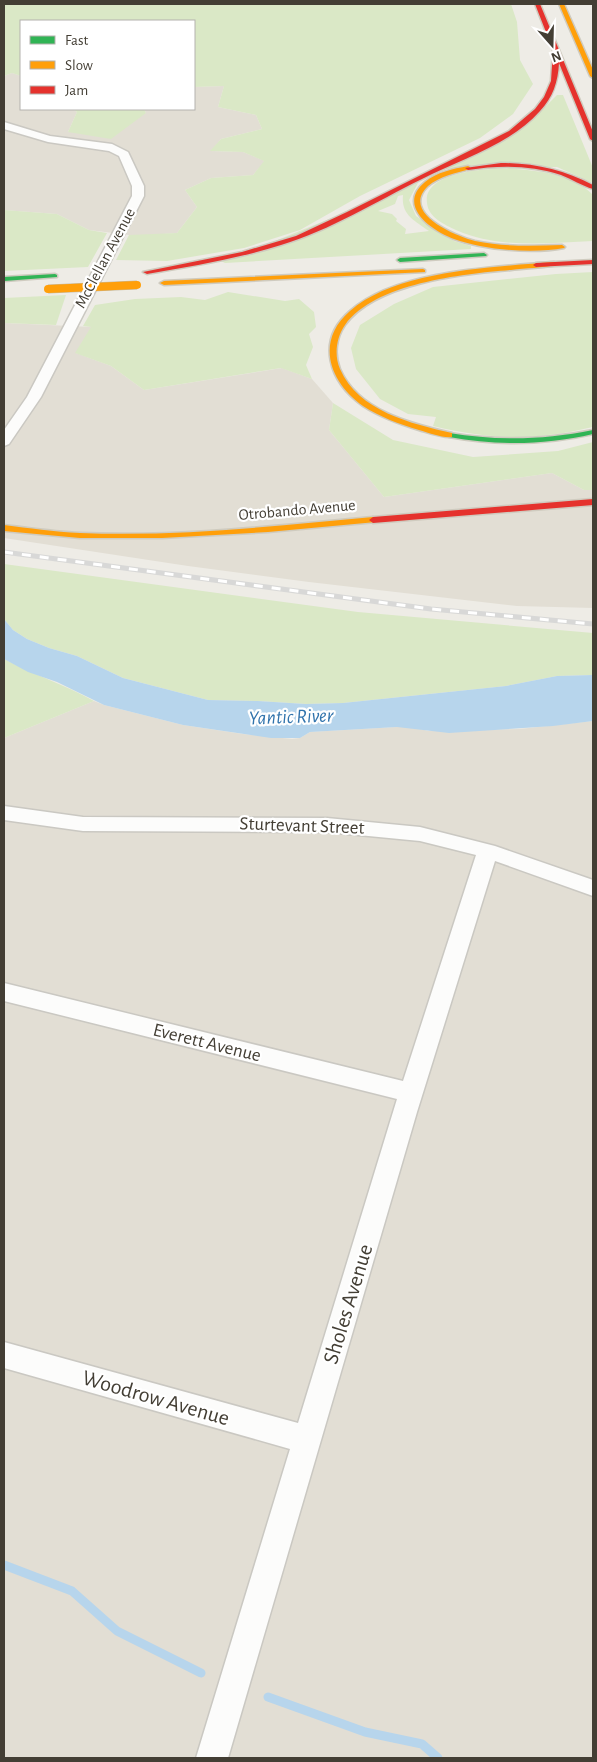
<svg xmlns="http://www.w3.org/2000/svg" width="597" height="1762" viewBox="0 0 597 1762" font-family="'Alegreya Sans',sans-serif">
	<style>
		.residential { fill: #e2ded4 }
		.green { fill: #dae8c6; fill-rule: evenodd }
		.water { fill: #b7d5ec }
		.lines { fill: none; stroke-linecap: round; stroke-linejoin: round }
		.stream { stroke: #b7d5ec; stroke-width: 9 }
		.street-casing { stroke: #cac8c2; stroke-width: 3 }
		.fast-casing { stroke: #cfcbbf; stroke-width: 3 }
		.slow-casing { stroke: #cfcbbf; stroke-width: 3 }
		.jam-casing { stroke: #cfcbbf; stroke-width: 3 }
		.street { fill: #fcfcfb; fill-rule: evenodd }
		.fast { fill: #30b455; fill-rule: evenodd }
		.slow { fill: #ff9f0a; fill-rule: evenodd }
		.jam { fill: #e5322d; fill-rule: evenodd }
		.rail-casing { stroke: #d8d8d7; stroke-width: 5 }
		.rail { stroke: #fff; stroke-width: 3; stroke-dasharray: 9; stroke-linecap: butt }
		.slow-bridge-casing { stroke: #c5baa2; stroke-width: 9; stroke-linecap: butt }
		.slow-bridge { stroke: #ff9f0a; stroke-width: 8 }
		.labels { text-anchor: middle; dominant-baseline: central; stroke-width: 4.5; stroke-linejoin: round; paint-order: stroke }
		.far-street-label { font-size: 16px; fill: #433e34; stroke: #fff }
		.street-label { font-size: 19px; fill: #433e34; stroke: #fff }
		.water-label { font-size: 20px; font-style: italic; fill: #3073ac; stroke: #fff }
		.near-street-label { font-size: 22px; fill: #433e34; stroke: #fff }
	</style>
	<rect width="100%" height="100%" fill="#eeece6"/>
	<path class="residential" d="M12,73L21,76V109H73L77,112L68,132L146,113L144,109H194V87L224,86L218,107L256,115L262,129L221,139L211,151L243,152L265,161L253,175L211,178L185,190L197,207L177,233L137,236L89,230L57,214L4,210V76Z
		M4,323L92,327L76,353L111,366L144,390L282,368L312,379L333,403L329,430L384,497L552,473L584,490H593V608L517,606L309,582L188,566L4,538Z
		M94,701L104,705L183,725L243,734L292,739L300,738L310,732L397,727H413L428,731L520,729L593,721V1758H4V738Z"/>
	<path class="green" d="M4,4H511L517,22L520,60L533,84L513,114L480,138L360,196L300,230L244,248L167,261L116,260L129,235L177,233L197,207L185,190L211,178L253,175L264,161L243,152L210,151L221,139L262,129L256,115L218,107L224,86L194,87V21H21V76L12,73L4,76Z
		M557,95H563L593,168V183L557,167L451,170L445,168L525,127Z
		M73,109H144L146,113L111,139L68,132L77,112Z
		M506,168C536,171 571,172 593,195V241C548,243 499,249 456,230C445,225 428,217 427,203C423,172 484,169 506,168Z
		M418,183L409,200L416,216L454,241L471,246V249L225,263L219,260L233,258ZM403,195C401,215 414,220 429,231L405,234L406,229L396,221L397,219L392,214L378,211L395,204L398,196Z
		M4,210L57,214L89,230L107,233L88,267L4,271Z
		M593,272V427C534,441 492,440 433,426L436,417L408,414L380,399L356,369L351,348L360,325L394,304L433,287L556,274Z
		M228,292L285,301L299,299L314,312L316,327L309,334L313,347L306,365L312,379L281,368L144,390L111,366L75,353L91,327L83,326L95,305L135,299L181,297L205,300Z
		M66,295L56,325L4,323V298Z
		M333,403L393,440L473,457L558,451L593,442V490H584L552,473L384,497L329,430Z
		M4,564L358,612L593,633V675L557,676L506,686L343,703L306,704L258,701L208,700L123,678L77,656L49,648L27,639L13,630L4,619Z
		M4,659C33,674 65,685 94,701L4,738Z"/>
	<path class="water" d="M4,619L13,630L27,639L49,648L77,656L123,678L208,700L258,701L306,704L343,703L506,686L557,676L593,675V721L553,726L449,733L397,727L310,732L300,738H271L183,725L104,705L57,682L28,672L4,659Z"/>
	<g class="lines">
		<path class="stream" d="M4,1565L72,1591L117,1631L201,1673
			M268,1697L365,1732L422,1744L438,1758"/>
		<defs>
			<path id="street" d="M4,122L50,136L112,144L128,152L144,186V196L41,397L9,444L4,446V430L27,397L132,196V186L119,156L109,151L48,142L4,129Z
				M4,806L83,817L327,818L420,827L495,846L593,880V896L495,861L417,1112L228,1758H196L290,1449L4,1368V1342L298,1423L397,1099L4,1001V983L403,1081L476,855L420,841L327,832L83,831L4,820Z"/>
			<path id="fast" d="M484,253L487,255L486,256L400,262L397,260L400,258Z
				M55,274L57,275V277L4,281V277Z
				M593,430V434C545,445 498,446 449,437L445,435L449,433C498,441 544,440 593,430Z"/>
			<path id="slow" d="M559,4H564L593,70V78L590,76Z
				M468,166L470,167V169C456,173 440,176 428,186C400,213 455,236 475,241C503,247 533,246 562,245L565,247L564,248C533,254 484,250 454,239C432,231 396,206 425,182C437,172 453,169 468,166Z
				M554,262L557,264L556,265C542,268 526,268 511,270C463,274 375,283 345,325C336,338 334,355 340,369C358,411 412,424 452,433V437C442,438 429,433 419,430C399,424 380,417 363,406C329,382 315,341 350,311C396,270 495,267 554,262Z
				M423,269L425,270V272L164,285L160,283L164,281Z
				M373,517L377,520L376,522L268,532L162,538H80L4,531V525C29,528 54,532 80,533C178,537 276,526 373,517Z"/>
			<path id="jam" d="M535,4H540L593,132V141L590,139L559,63C558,82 553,97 540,111C510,145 461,159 422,179C375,202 331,230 281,245C237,259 192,266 147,274L143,272L242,252L296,236L347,212L509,131L535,109L544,97L551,81L553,50Z
				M501,163C534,163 564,170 593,185V189C582,186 572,179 561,175C531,165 499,165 468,170L465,168Z
				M593,260V264L536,267L533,265L536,263Z
				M593,499V505L373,523L369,520L373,517Z"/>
		</defs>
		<use href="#street" class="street-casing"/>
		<use href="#fast" class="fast-casing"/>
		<use href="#slow" class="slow-casing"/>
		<use href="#jam" class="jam-casing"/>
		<use href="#street" class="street"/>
		<use href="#fast" class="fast"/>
		<use href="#slow" class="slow"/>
		<use href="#jam" class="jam"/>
		<defs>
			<path id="rail" d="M4,552L431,609L593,624"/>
		</defs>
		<use href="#rail" class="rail-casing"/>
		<use href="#rail" class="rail"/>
		<defs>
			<path id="slow-bridge" d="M48,289L137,285"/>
		</defs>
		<use href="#slow-bridge" class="slow-bridge-casing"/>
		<use href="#slow-bridge" class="slow-bridge"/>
	</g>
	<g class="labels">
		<g class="far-street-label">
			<text transform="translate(105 258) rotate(-62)">McClellan Avenue</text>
			<text transform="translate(297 510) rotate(-5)">Otrobando Avenue</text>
		</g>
		<g class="street-label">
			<text transform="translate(302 826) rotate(2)">Sturtevant Street</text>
			<text transform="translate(207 1043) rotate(14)">Everett Avenue</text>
		</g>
		<g class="water-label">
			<text transform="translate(291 717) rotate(-2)">Yantic River</text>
		</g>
		<g class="near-street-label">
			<text transform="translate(348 1304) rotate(-73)">Sholes Avenue</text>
			<text transform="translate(156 1398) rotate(16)">Woodrow Avenue</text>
		</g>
	</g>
	<rect width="597" height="1762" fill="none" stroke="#433e34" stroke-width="10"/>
	<rect x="20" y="20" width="175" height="90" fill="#ffffff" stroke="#b4b2ae"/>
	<rect x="30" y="36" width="25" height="8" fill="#30b455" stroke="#b4b2ae"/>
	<text x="65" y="45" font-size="15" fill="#433e34">Fast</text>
	<rect x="30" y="61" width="25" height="8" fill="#ff9f0a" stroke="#b4b2ae"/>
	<text x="65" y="70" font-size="15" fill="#433e34">Slow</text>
	<rect x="30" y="86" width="25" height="8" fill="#e5322d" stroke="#b4b2ae"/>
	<text x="65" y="95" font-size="15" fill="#433e34">Jam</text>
	<g transform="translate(552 45) rotate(160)" stroke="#ffffff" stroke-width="4" paint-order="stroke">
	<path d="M0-4L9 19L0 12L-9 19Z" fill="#433e34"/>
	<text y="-8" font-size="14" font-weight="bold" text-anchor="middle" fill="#433e34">N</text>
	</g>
</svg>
